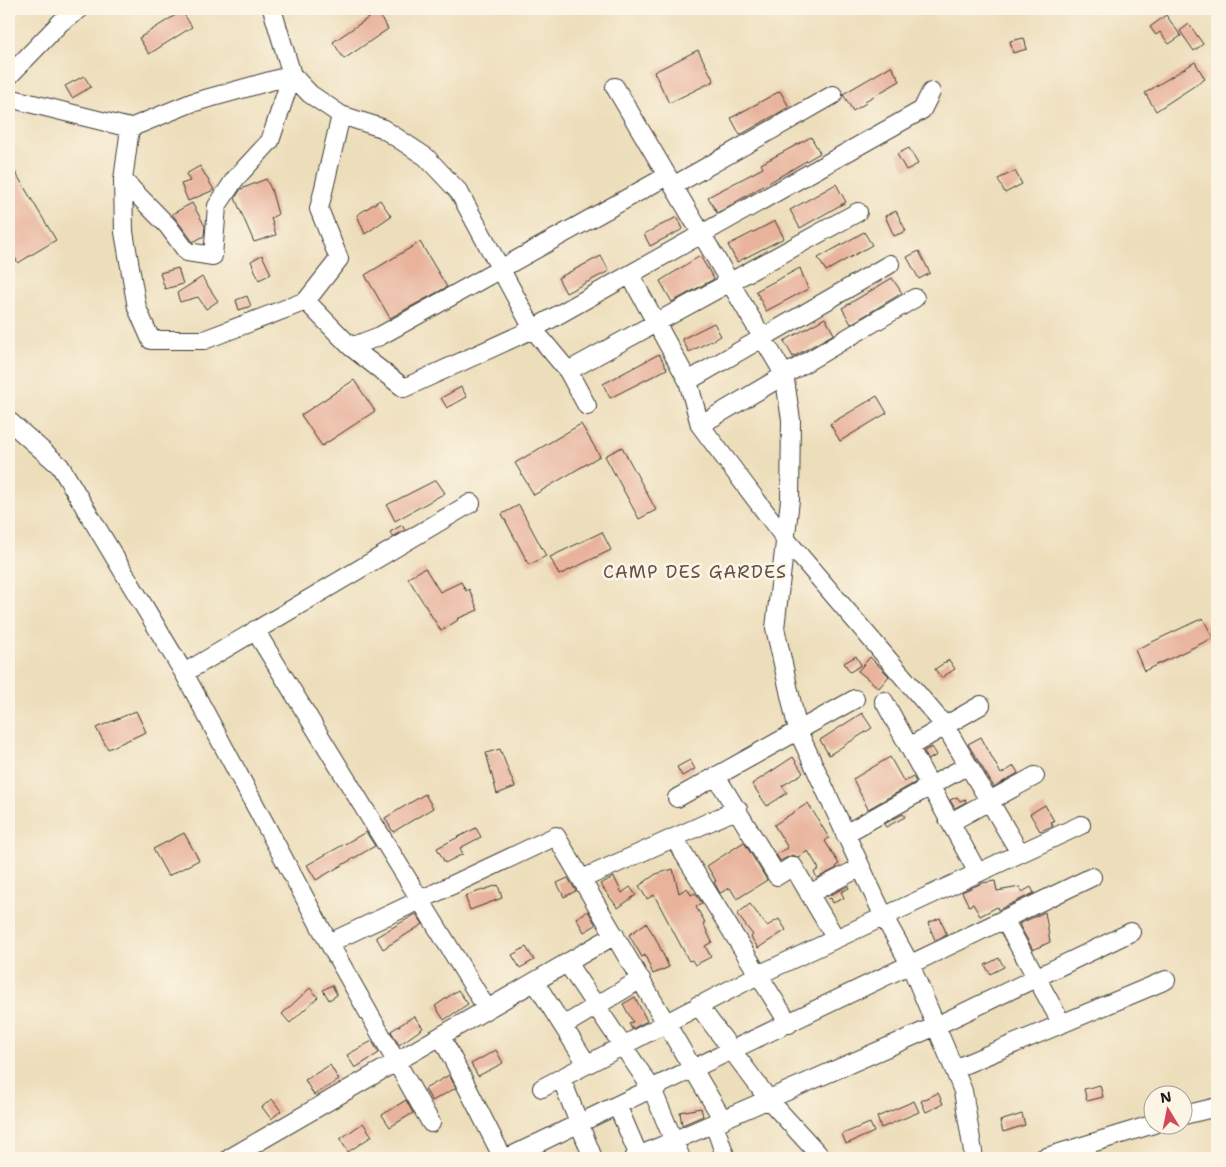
<svg xmlns="http://www.w3.org/2000/svg" width="1226" height="1167" viewBox="0 0 1226 1167" font-family="'Shantell Sans',sans-serif">
	<style>
		.building { fill: #e8b29b }
		.lines { fill: none; stroke-linecap: round; stroke-linejoin: round }
		.minor-casing { stroke: #3b3934; stroke-width: 20 }
		.minor { stroke: #fff; stroke-width: 18 }
		.labels { text-anchor: middle; dominant-baseline: central; stroke-width: 5; stroke-linejoin: round; paint-order: stroke }
		.quarter-label { font-size: 18px; letter-spacing: 1px; fill: #635048; stroke: #fcf5e5 }
	</style>
	<rect width="100%" height="100%" fill="#fcf5e5"/>
	<filter id="ink" filterUnits="userSpaceOnUse"><feTurbulence type="fractalNoise" baseFrequency=".02" numOctaves="2"/><feDisplacementMap in="SourceGraphic" scale="10" xChannelSelector="R" yChannelSelector="G"/><feConvolveMatrix kernelMatrix="1 2 1 2 8 2 1 2 1" color-interpolation-filters="sRGB"/></filter>
	<filter id="wash" filterUnits="userSpaceOnUse"><feTurbulence type="fractalNoise" baseFrequency=".0096" numOctaves="4" result="noise"/><feDisplacementMap in="SourceGraphic" scale="20" xChannelSelector="R" yChannelSelector="G"/><feGaussianBlur stdDeviation="1.12" result="paint"/><feColorMatrix in="noise" values="0 0 0 0 0 0 0 0 0 0 0 0 0 0 0 0 0 1.4 0 .05"/><feComposite in="paint" operator="in"/></filter>
	<g filter="url(#wash)">
		<rect width="100%" height="100%" fill="#eddebb"/>
		<g id="blocks">
			<path class="building" d="M182,11L192,27L149,54L139,38Z
				M377,12L388,29L344,59L333,42Z
				M1166,15L1181,36L1169,44L1160,32L1156,35L1150,27Z
				M1189,24L1203,44L1194,51L1180,31Z
				M1024,38L1027,49L1013,53L1010,41Z
				M698,50L714,81L669,103L654,72Z
				M1195,62L1205,79L1156,111L1145,93Z
				M891,66L900,81L865,101L866,103L853,111L843,94Z
				M84,76L91,87L72,98L65,86Z
				M780,91L789,107L740,135L731,118Z
				M811,137L820,153L717,213L708,197L763,168L761,164Z
				M909,148L918,164L906,170L897,154Z
				M9,162L56,240L18,263L9,247Z
				M200,166L214,190L188,201L181,184L190,181L186,174Z
				M1015,171L1022,184L1005,193L998,179Z
				M266,179L271,189L278,214L271,218L276,235L254,242L235,198L241,189Z
				M836,184L846,202L800,228L790,210Z
				M380,200L391,216L365,234L357,215Z
				M192,203L205,226L204,236L193,242L172,214Z
				M896,211L906,231L894,236L885,216Z
				M677,217L683,229L650,246L644,234Z
				M775,221L784,238L737,262L728,245Z
				M864,232L872,245L826,271L818,258Z
				M420,242L447,287L390,318L365,275Z
				M919,251L930,273L919,279L907,257Z
				M262,255L271,274L259,280L251,261Z
				M601,256L609,271L566,293L558,278Z
				M700,256L714,279L672,302L660,281Z
				M178,268L183,284L165,289L160,273Z
				M800,268L808,289L766,311L756,291Z
				M202,277L218,301L206,309L198,297L180,302L177,293Z
				M892,278L902,293L851,324L842,308Z
				M247,296L251,306L239,310L236,300Z
				M825,318L834,334L793,357L784,341Z
				M714,323L721,336L689,352L682,339Z
				M659,354L667,369L610,398L603,384Z
				M354,380L375,411L322,446L301,415Z
				M461,387L467,397L447,408L441,398Z
				M877,396L887,413L840,441L830,424Z
				M581,424L600,456L534,495L515,463Z
				M622,447L656,510L639,519L605,456Z
				M436,480L445,493L395,521L387,505Z
				M519,505L546,556L529,565L502,514Z
				M402,525L405,530L393,537L390,532Z
				M602,532L611,550L559,575L550,557Z
				M425,568L440,592L461,582L466,591L469,589L478,610L457,619L458,620L441,631L408,578Z
				M1203,618L1213,638L1144,671L1135,650Z
				M856,656L861,665L850,672L844,663Z
				M870,657L889,676L879,688L858,671Z
				M949,660L955,669L941,678L935,669Z
				M136,711L146,732L108,749L96,728Z
				M862,713L872,728L829,755L820,740Z
				M981,737L1001,774L1014,766L1018,773L994,787L968,744Z
				M932,747L937,755L928,760L924,751Z
				M500,749L515,787L497,794L486,753Z
				M793,757L803,773L782,786L787,793L767,806L752,784Z
				M890,757L904,782L913,777L916,782L868,809L853,779Z
				M690,760L695,769L682,776L677,767Z
				M425,794L433,808L393,832L385,818Z
				M957,797L960,801L965,799L966,802L955,808L950,800Z
				M808,803L829,838L825,841L839,864L836,866L837,868L817,878L814,872L819,869L808,851L798,857L792,855L780,861L776,854L788,848L774,825Z
				M1045,805L1054,821L1051,822L1053,826L1040,831L1030,814Z
				M903,814L905,817L886,827L884,824Z
				M476,828L481,837L460,848L463,854L445,863L437,848Z
				M366,832L375,846L316,880L307,865Z
				M184,833L199,860L168,876L153,849Z
				M744,842L767,880L737,899L730,888L720,893L714,882L716,881L707,866Z
				M673,869L679,893L687,888L691,895L695,893L702,903L696,907L705,922L703,923L712,942L705,946L711,957L695,965L692,960L689,961L654,895L647,899L639,886L656,874Z
				M614,877L622,893L630,887L636,895L618,908L600,884Z
				M568,878L576,891L564,897L557,883Z
				M995,881L997,891L1020,887L1022,892L1031,887L1034,893L998,910L997,907L980,916L973,904L969,906L962,892L982,883Z
				M498,885L502,898L470,910L465,896Z
				M848,886L849,888L841,892L844,898L833,903L831,898L828,899L826,897Z
				M750,904L767,926L779,919L786,930L758,948L751,937L753,935L737,914Z
				M588,911L596,925L584,932L576,918Z
				M1045,912L1050,942L1033,950L1019,924Z
				M416,914L423,924L383,949L376,937Z
				M940,918L947,935L935,940L928,923Z
				M646,923L655,937L669,967L653,974L645,955L642,957L629,935Z
				M526,947L534,960L520,968L512,955Z
				M999,958L1004,967L990,974L985,965Z
				M332,985L337,995L329,1000L323,990Z
				M310,988L318,997L290,1023L282,1014Z
				M458,990L468,1004L444,1020L435,1006Z
				M635,997L647,1021L632,1029L629,1023L633,1022L623,1004Z
				M414,1016L423,1028L399,1045L391,1031Z
				M372,1041L379,1053L355,1068L347,1055Z
				M496,1050L503,1063L478,1076L471,1064Z
				M330,1065L339,1080L314,1095L305,1080Z
				M449,1075L456,1088L432,1101L425,1089Z
				M1100,1085L1103,1097L1087,1101L1084,1089Z
				M938,1093L943,1104L926,1112L921,1101Z
				M272,1099L281,1111L271,1119L262,1107Z
				M406,1100L413,1113L390,1127L382,1115Z
				M914,1101L919,1112L881,1128L877,1117Z
				M701,1108L703,1116L682,1125L680,1112Z
				M1022,1114L1025,1125L1003,1132L1000,1121Z
				M363,1123L372,1136L348,1152L340,1139Z
				M870,1123L874,1132L846,1144L842,1134Z"/>
		</g>
	</g>
	<g filter="url(#ink)">
		<use href="#blocks" fill-opacity="0" stroke="#3b3934" stroke-width="1"/>
		<g class="lines">
			<defs>
				<path id="minor" d="M272,9L292,75L310,94L341,115L382,128L426,157L459,192L533,329L568,371L587,406
					M292,75L270,141L235,179L217,206L213,256L187,252L168,226L123,180L130,128L191,103Z
					M9,76L61,22L80,9
					M615,87L784,374L791,420L790,500L775,628L798,731L884,917L910,964L954,1069L963,1091L974,1158
					M9,98L130,128
					M341,115L319,209L339,259L306,301L351,347L404,388L533,329L922,110L931,92
					M123,180L124,232L137,308L151,340H204L306,301
					M673,186L833,95
					M630,275L688,381L700,425L915,298
					M351,347L380,336L667,176
					M568,371L858,212
					M688,381L890,264
					M9,421L60,466L184,673L329,943L431,1123
					M700,425L784,537L945,726L1020,853
					M255,630L487,1009
					M184,673L471,503
					M884,701L978,873
					M909,747L981,705
					M716,776L777,876L793,866L836,939
					M677,798L855,699
					M951,822L1035,776
					M845,834L968,765
					M674,838L789,1024
					M582,879L738,809
					M809,894L861,867
					M1004,919L1062,1024
					M329,943L556,836L723,1120
					M567,963L652,1089L681,1158
					M535,982L587,1064
					M698,1005L769,1100L822,1158
					M563,1026L641,979
					M441,1036L503,1158
					M954,1069L1166,980
					M561,1078L593,1158
					M542,1088L758,975L1081,825
					M617,1105L639,1156
					M1184,1115L1217,1107
					M714,1124L726,1158
					M230,1158L615,935
					M507,1158L1092,877
					M634,1158L936,1026L1131,932
					M1043,1158L1154,1124"/>
			</defs>
			<use href="#minor" class="minor-casing"/>
			<use href="#minor" class="minor"/>
		</g>
	</g>
	<g class="labels">
		<g class="quarter-label">
			<text x="695" y="572">CAMP DES GARDES</text>
		</g>
	</g>
	<rect width="1226" height="1167" fill="none" stroke="#fcf5e5" stroke-width="30"/>
	<g transform="translate(1168 1110) rotate(350)"><circle r="24" fill="#fcf5e5" stroke="#a29e95"/>
	<path d="M0-4L9 19L0 12L-9 19Z" fill="#d1495b"/>
	<text y="-8" font-size="14" font-weight="bold" text-anchor="middle" fill="#1c1c1c">N</text>
	</g>
</svg>
